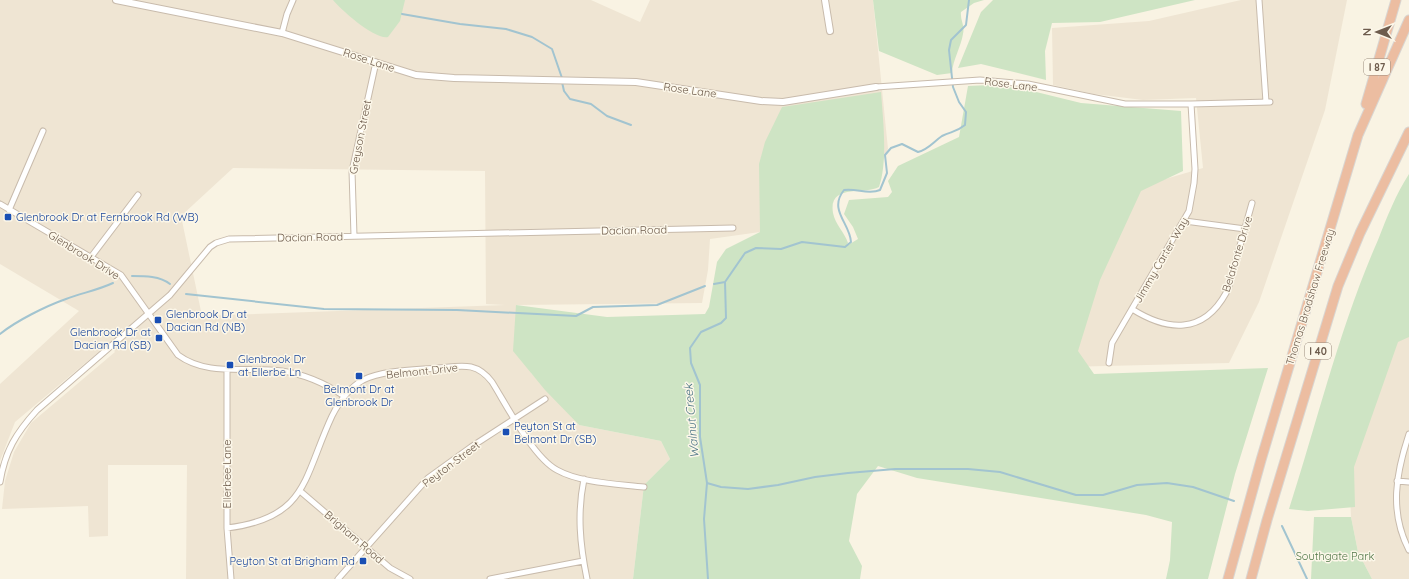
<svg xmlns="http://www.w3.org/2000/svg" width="1409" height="579" viewBox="0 0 1409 579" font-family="Quicksand,sans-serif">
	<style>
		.residential { fill: #efe5d3; fill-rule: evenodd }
		.green { fill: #cee4c4 }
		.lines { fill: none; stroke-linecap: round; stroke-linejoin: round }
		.stream { stroke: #a2c4d0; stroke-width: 2 }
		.minor-casing { stroke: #c8bbac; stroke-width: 7 }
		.tertiary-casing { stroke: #c8bbac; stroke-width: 8 }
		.motorway-casing { stroke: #d9d5d1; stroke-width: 11 }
		.minor { stroke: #fff; stroke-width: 5 }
		.tertiary { stroke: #fff; stroke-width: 6 }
		.motorway { stroke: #ecbda1; stroke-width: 9 }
		.transit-dot { fill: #1a4fb4; stroke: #fcf7e9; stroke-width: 1.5 }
		.labels { text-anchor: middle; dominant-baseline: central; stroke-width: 3; stroke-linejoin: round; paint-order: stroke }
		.shield { fill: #fcf7e9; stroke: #998a7c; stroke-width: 1 }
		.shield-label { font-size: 10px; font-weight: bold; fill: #6e5c4d }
		.street-label { font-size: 11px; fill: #6e5c4d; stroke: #fcf7e9 }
		.transit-label { font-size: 11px; fill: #164399; stroke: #fcf7e9; text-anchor: start }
		.park-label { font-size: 11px; fill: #527849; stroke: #fcf7e9 }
		.water-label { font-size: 12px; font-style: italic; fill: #4c7685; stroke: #fcf7e9 }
	</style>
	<rect width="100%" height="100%" fill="#f9f3e3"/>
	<path class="residential" d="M0,0H591L640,22L650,0H873L888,149L882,163L760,232L710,239L708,270L702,303L516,305L531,373L579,425L661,441L670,459L644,485L633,579H186L187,465H108V536L89,537L88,506L2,509L5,481L14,452L31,423L115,352L108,344L15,422L0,461V384L79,311L0,264ZM233,168L485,171L486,304L505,305L202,316L181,216Z
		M1241,0H1347L1325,110L1259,302L1229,363L1065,367L1131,189L1203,168L1196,98L1143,100L1094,94L1053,85L1052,28L1149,21Z
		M1409,298V579H1372L1358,552L1351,517L1349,469Z"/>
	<path class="green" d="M333,0H405L400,21L388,37C375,40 341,10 333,0Z
		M873,0H984L974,3L961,12C960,20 965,25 963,34C961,47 953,59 952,73L937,75L879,51Z
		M993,0H1195L1100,22L1052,23L1045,51L1046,80L981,64L958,68L981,12Z
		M991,85L1024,89L1081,103L1181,111L1183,171L1141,191L1100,280L1078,351L1094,374L1268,368L1235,474L1208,579H1166L1170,560L1172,522L1146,515L917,478L878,466L857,494L849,541L862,566L860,579H633L644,485L670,459L661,441L579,425L545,390L513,351L516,305L607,317L705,314L709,307L717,262L726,249L760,232L759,164L765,142L782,107L881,92C883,120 888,161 879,187C865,195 828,183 833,213C835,224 845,233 848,243L845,247L858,239L853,227L844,214L849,200L888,197L892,192L888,181L898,166L959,137L968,86Z
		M1409,174V337L1398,342L1354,467L1355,507L1308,511L1289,509C1318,419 1340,326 1378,240C1387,217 1396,194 1409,174Z
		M1314,517H1351L1358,552L1372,579H1311Z"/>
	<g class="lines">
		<path class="stream" d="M402,14L460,24L506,29L532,37L552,49L562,78
			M562,82L564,91L570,99L591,104L607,116L631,125
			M132,276C145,276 160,276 170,284
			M714,284L725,282
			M186,294L324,309L457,310L576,316L593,307L657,305L705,286
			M0,334C16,321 46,306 66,299C82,293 98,290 113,283
			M707,483L721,487L748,489L778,485L815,477L848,473L895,469H968L1000,472L1076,495H1103L1137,485L1167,483L1193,487L1234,501
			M1282,526L1307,579
			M708,579L704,519L707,483L700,437V385L691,363L690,348L701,332L721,323L726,318L725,282L745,253L756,248L781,249L802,242L845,247L851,242C850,223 828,210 844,190C856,188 869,195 880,190L887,173L885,155L891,148L902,144L918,152C929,149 933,142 942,136C952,131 955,133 965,125L966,112L959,102L953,87L949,50L951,40L966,25L969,0"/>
		<defs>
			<path id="minor" d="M1259,0L1266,102
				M282,33L287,14L293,0
				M876,87L980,80L1028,84L1125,104H1191L1270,102
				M0,204L121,275L178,355C208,377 246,366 282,371C303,374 326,384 344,396
				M9,210L43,131
				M1185,221L1245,229
				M354,236L352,171L376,62
				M91,257L138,195
				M1132,309C1167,331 1203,335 1226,293C1230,286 1231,276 1234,267C1240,246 1246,224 1252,203
				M1109,363L1112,343L1189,211L1194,183L1195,169L1191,104
				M227,369V528L231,579
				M1409,434C1396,473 1389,512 1409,550
				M584,479C577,513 580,545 587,579
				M1397,481L1409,482
				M0,482C5,451 16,433 37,410L170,295L210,247L216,243L229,239L733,228
				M300,491L390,568L410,579
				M227,528C308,518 303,478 332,416C339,402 349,388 363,380C383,370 415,370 438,368C461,366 476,361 492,382C507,406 533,457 557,470C580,483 618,484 644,487
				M338,579L428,478L471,447L545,399
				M490,579L583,561"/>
			<path id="tertiary" d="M116,0L282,33L416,75L454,78L636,82L761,101L783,102L876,87
				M825,0L830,31"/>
			<path id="motorway" d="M1366,104L1396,0
				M1228,579L1261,460L1358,135L1409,20
				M1251,579L1267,520L1338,286L1360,233L1409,132"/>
		</defs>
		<use href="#minor" class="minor-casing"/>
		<use href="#tertiary" class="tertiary-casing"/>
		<use href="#motorway" class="motorway-casing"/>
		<use href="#minor" class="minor"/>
		<use href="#tertiary" class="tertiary"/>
		<use href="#motorway" class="motorway"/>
	</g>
	<g class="transit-dot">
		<rect x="4" y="213" width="8" height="8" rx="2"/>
		<rect x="154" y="316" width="8" height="8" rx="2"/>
		<rect x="155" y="334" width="8" height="8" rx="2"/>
		<rect x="226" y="361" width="8" height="8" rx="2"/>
		<rect x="355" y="372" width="8" height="8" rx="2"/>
		<rect x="502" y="428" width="8" height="8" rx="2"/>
		<rect x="359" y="557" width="8" height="8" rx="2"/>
	</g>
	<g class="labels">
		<g class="shield">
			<rect x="1364" y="59" width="26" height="16" rx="3"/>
			<rect x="1305" y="343" width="26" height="16" rx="3"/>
		</g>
		<g class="shield-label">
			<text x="1377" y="67">I 87</text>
			<text x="1318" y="351">I 40</text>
		</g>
		<g class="street-label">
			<text transform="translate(369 60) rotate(18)">Rose Lane</text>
			<text transform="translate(1011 84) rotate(7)">Rose Lane</text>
			<text transform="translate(690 90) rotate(8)">Rose Lane</text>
			<text transform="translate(360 137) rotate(-79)">Greyson Street</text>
			<text transform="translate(634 230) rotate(-1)">Dacian Road</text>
			<text transform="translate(310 237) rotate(-1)">Dacian Road</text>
			<text transform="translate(1237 254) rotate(-73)">Belafonte Drive</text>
			<text transform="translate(84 255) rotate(32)">Glenbrook Drive</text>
			<text transform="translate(1161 260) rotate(-60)">Jimmy Carter Way</text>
			<text transform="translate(1310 297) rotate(-73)">Thomas Bradshaw Freeway</text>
			<text transform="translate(422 371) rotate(-6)">Belmont Drive</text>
			<text transform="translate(451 464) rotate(-37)">Peyton Street</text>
			<text transform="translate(227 474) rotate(-90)">Ellerbee Lane</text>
			<text transform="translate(354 537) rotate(41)">Brigham Road</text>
		</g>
		<g class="transit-label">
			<text x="16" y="217">Glenbrook Dr at Fernbrook Rd (WB)</text>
			<text x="166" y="314">Glenbrook Dr at<tspan x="166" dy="13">Dacian Rd (NB)</tspan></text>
			<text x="151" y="332" text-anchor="end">Glenbrook Dr at<tspan x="151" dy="13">Dacian Rd (SB)</tspan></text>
			<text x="238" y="359">Glenbrook Dr<tspan x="238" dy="13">at Ellerbe Ln</tspan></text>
			<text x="359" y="389" text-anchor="middle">Belmont Dr at<tspan x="359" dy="13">Glenbrook Dr</tspan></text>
			<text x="514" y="426">Peyton St at<tspan x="514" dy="13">Belmont Dr (SB)</tspan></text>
			<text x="355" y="561" text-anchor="end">Peyton St at Brigham Rd</text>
		</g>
		<g class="park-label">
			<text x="1335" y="556">Southgate Park</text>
		</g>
		<g class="water-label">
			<text transform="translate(691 421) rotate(-95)">Walnut Creek</text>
		</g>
	</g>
	<g transform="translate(1377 32) rotate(270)" stroke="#fcf7e9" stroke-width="3" paint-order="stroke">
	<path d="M0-3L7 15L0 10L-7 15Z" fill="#6e5c4d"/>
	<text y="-6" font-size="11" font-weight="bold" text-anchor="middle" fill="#6e5c4d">N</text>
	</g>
</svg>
